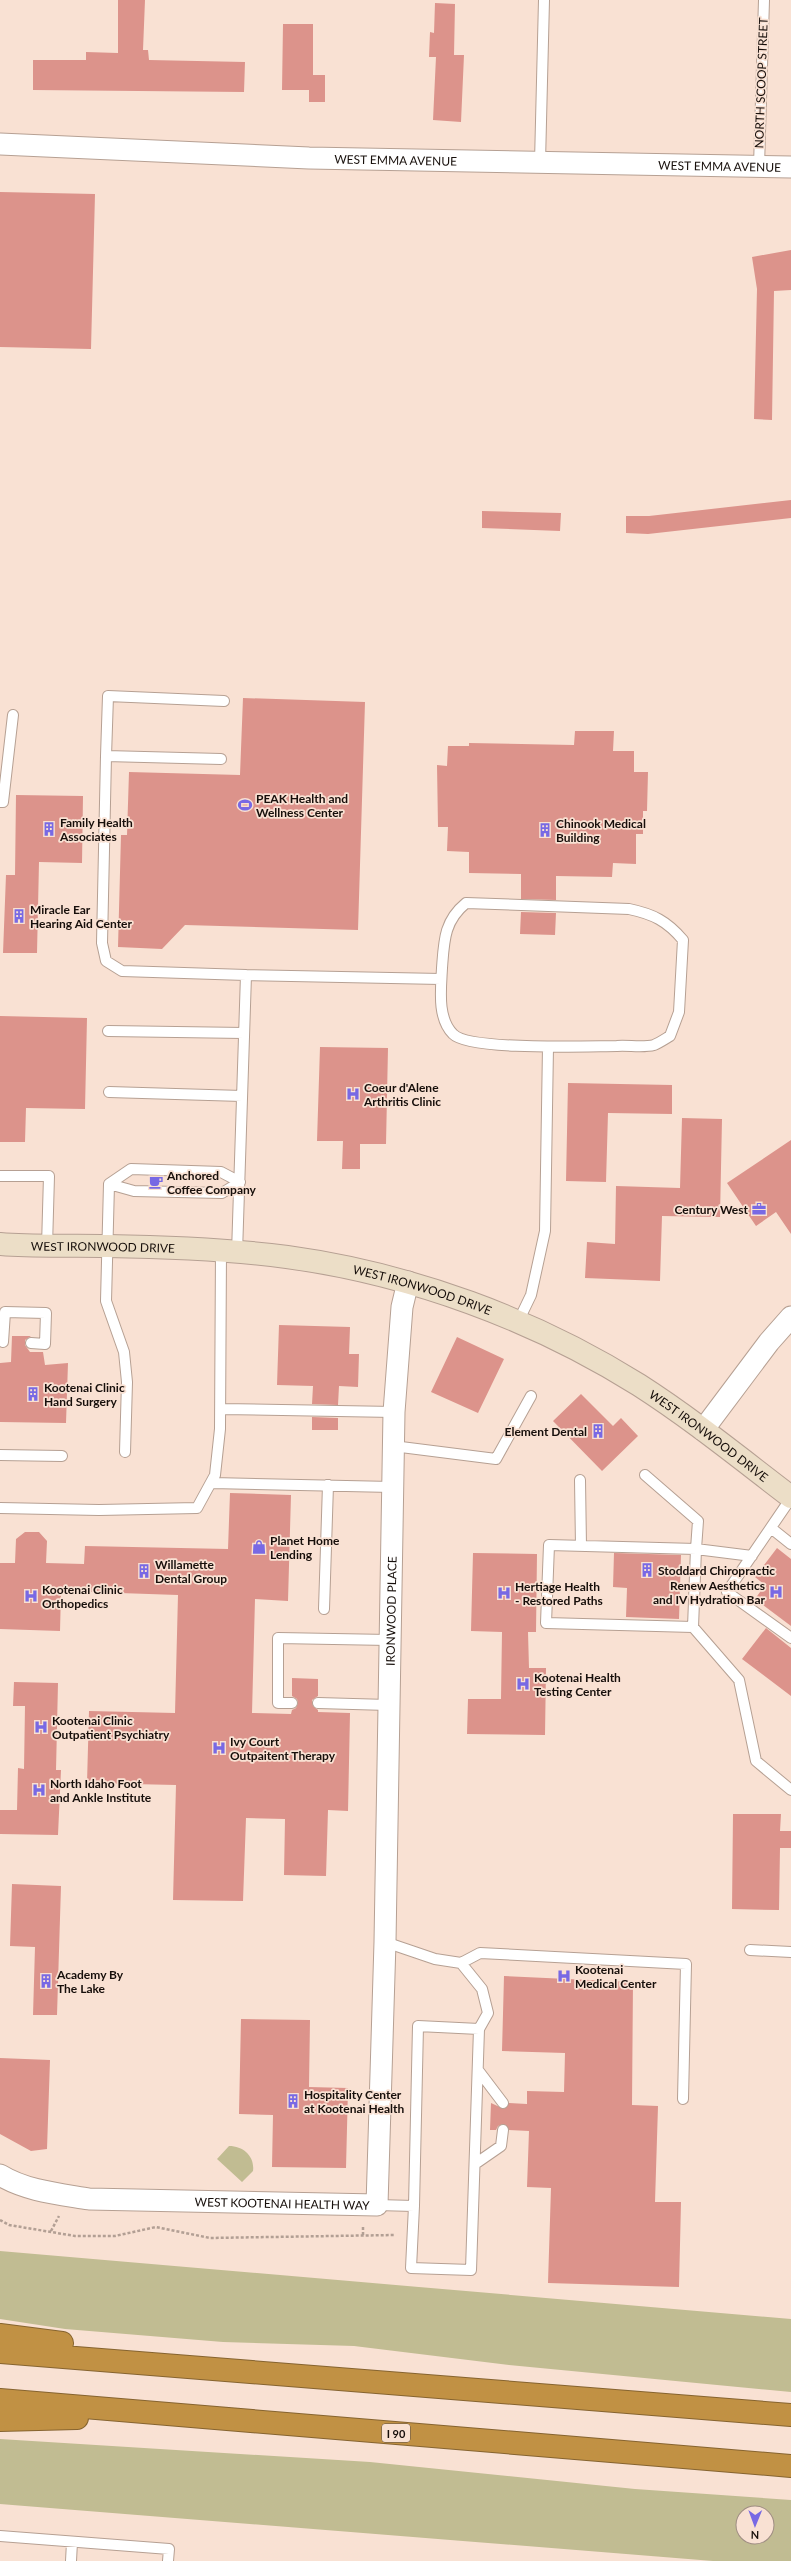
<svg xmlns="http://www.w3.org/2000/svg" width="791" height="2561" viewBox="0 0 791 2561" font-family="Lato,sans-serif">
	<style>
		.green { fill: #c1bc92; fill-rule: evenodd }
		.building { fill: #dc938b }
		.lines { fill: none; stroke-linecap: round; stroke-linejoin: round }
		.lane-casing { stroke: #b6a093; stroke-width: 12 }
		.street-casing { stroke: #b6a093; stroke-width: 23 }
		.secondary-casing { stroke: #b6a093; stroke-width: 24 }
		.highway-casing { stroke: #866430; stroke-width: 24 }
		.path { stroke: #b29f94; stroke-width: 2.5; stroke-dasharray: 3 2; stroke-linecap: butt }
		.lane { stroke: #fff; stroke-width: 10 }
		.street { stroke: #fff; stroke-width: 21 }
		.secondary { stroke: #ecdec7; stroke-width: 22 }
		.highway { stroke: #c19144; stroke-width: 22 }
		.labels { text-anchor: middle; dominant-baseline: central; stroke-width: 3.5; stroke-linejoin: round; paint-order: stroke }
		.shield { fill: #f9e1d3; stroke: #5b4e47; stroke-width: 1 }
		.shield-label { font-size: 11px; font-weight: bold; fill: #170f0b }
		.street-label { font-size: 12px; fill: #170f0b; stroke: #f9e1d3 }
		.poi-label { font-size: 12px; font-weight: bold; fill: #170f0b; stroke: #f9e1d3; text-anchor: start }
	</style>
	<rect width="100%" height="100%" fill="#f9e1d3"/>
	<path class="green" d="M229,2146C244,2146 255,2157 253,2171L242,2182L217,2159Z
		M0,2251L791,2319V2392L509,2365L354,2346L223,2342L65,2329L0,2319Z
		M0,2439L370,2462L635,2489L791,2500V2561H713L0,2504ZM743,2513H767V2537H743Z"/>
	<path class="building" d="M118,0H145L143,50H148L149,60L245,62L244,92L33,90V60H86V52L118,53Z
		M435,3L455,4L454,55H464L461,122L433,120L436,57H429L430,32L434,33Z
		M283,24H313V75H325V102H309V90H282Z
		M0,192L95,194L91,349L0,347Z
		M791,250V290L774,291L772,420L754,419L757,289L752,257Z
		M791,500V518L648,534L626,533V516H649Z
		M482,511L561,513L560,531L482,528Z
		M243,698L365,702L358,930L185,925L162,949L118,947L121,835H127L129,772L240,775Z
		M575,731H614L613,751H634V772H648L647,811H643V834H636V864L613,863L612,877L556,876V900L521,899V874L469,873V852L447,851L448,827H438L437,765L447,766L448,746H469V743L574,745Z
		M16,795L83,796L82,863L39,862L37,953H3L6,875H15Z
		M521,912L556,913L555,935L520,934Z
		M0,1016L87,1018L85,1109L26,1108L25,1142H0Z
		M320,1047L388,1048L386,1144H360V1169H342L343,1141H317Z
		M568,1083L672,1085V1114L608,1113L606,1182L566,1181Z
		M682,1118L722,1119L720,1217L662,1216L660,1281L585,1278L587,1242L615,1244L616,1186L680,1188Z
		M791,1140V1234L776,1212L756,1226L727,1183Z
		M279,1325L350,1327L349,1354H359L358,1387L339,1386L338,1405L312,1404L313,1386L277,1385Z
		M12,1336H31L25,1340V1345L30,1352H43L45,1365L68,1363L66,1423L0,1422V1363L11,1362Z
		M457,1337L504,1359L478,1413L431,1392Z
		M581,1394L613,1426L621,1418L638,1436L602,1471L553,1421Z
		M312,1417L338,1418V1430H312Z
		M230,1493L291,1495L288,1601L255,1599L252,1713L291,1714L292,1710L296,1708L298,1703L297,1699L292,1696V1678L318,1679V1696L312,1700L313,1706L318,1710V1712L350,1713L348,1811L328,1810L326,1876L284,1875L285,1819L246,1818L243,1901L173,1900L176,1785L87,1783L89,1711L175,1713L178,1595L61,1591L60,1631L0,1629V1563H15L16,1539L25,1532H39L47,1541L46,1563L84,1564L85,1546L228,1549Z
		M777,1548L791,1559V1626L755,1599L765,1585L755,1577Z
		M473,1553L537,1554L536,1632H528L529,1668H546L545,1735L467,1734L468,1699H501L502,1632L471,1631Z
		M614,1553L681,1555L679,1619L626,1617L627,1588L613,1587Z
		M766,1628L791,1648V1696L742,1659Z
		M14,1682L58,1683L56,1770H61L58,1835L0,1834V1810H17L18,1768L24,1769L25,1706H13Z
		M733,1814H781L780,1831H791V1848H780L779,1910L732,1909Z
		M12,1884L61,1886L57,2015H33L35,1947L10,1946Z
		M504,1976L633,1982L632,2105L658,2106L655,2202H681L679,2287L548,2283L551,2188L527,2187L529,2131L509,2130L503,2124L498,2126L496,2130H490L491,2103L504,2109L509,2103L527,2104V2091L564,2092L565,2053L502,2051Z
		M241,2019L310,2020L309,2087L348,2088L346,2168L272,2167L273,2115L239,2114Z
		M0,2058L50,2060L47,2149L31,2151L0,2134Z"/>
	<g class="lines">
		<defs>
			<path id="lane" d="M540,162L544,0
				M759,166L764,0
				M106,756L108,696L224,701
				M221,759L106,756L102,943L106,961L122,971L246,975
				M0,802H3L13,715
				M466,903L629,909C653,914 667,921 683,940L679,1012L670,1036C665,1039 659,1043 654,1045C643,1048 628,1045 617,1046C590,1046 469,1051 453,1034C437,1018 441,989 442,968C444,941 444,921 466,903Z
				M108,1031L244,1033
				M109,1092L242,1096
				M131,1169L221,1172L240,1182L222,1193L134,1191L109,1184Z
				M0,1176H49L47,1246
				M109,1184L106,1301L124,1352L127,1382L125,1452
				M237,1253L246,975L441,979
				M518,1322L531,1295L545,1231L548,1047
				M3,1342L5,1312L46,1313L45,1344L31,1343
				M220,1409L394,1412
				M393,1446L496,1459L531,1396
				M0,1455L62,1456
				M645,1475L698,1521L696,1549L752,1556
				M580,1480L581,1546
				M212,1483L392,1487
				M791,1498L727,1592L791,1638
				M0,1508L99,1510L197,1508L215,1475L220,1429L221,1251
				M771,1528L791,1544
				M324,1609L328,1485
				M693,1627L546,1623L549,1545L696,1549L693,1627L739,1680L756,1761L791,1790
				M292,1703H278V1638L389,1640
				M318,1703L388,1705
				M385,1942L435,1959L461,1963L482,1989L488,2013L479,2029
				M750,1950L791,1952
				M461,1963L480,1953L686,1964L683,2099
				M478,2070L503,2103
				M475,2164L501,2146L503,2130
				M377,2205L414,2206L411,2268L471,2270L479,2029L418,2026L414,2206
				M0,2536L169,2549L168,2561
				M71,2561L72,2542"/>
			<g id="street">
				<path id="s1" d="M0,144L309,158L791,167"/>
				<path d="M703,1430L769,1342L791,1317"/>
				<path id="s2" d="M0,2175C26,2191 59,2194 89,2199L377,2205L385,1942L394,1412L402,1307L408,1282"/>
			</g>
			<g id="secondary">
				<path id="s3" d="M0,1244C35,1247 72,1245 107,1246C167,1247 228,1249 287,1257C411,1274 534,1319 639,1385C692,1419 741,1459 791,1497"/>
			</g>
			<path id="highway" d="M0,2335L62,2343
				M0,2352L791,2415
				M0,2400L791,2466
				M0,2420L77,2418"/>
		</defs>
		<use href="#lane" class="lane-casing"/>
		<use href="#street" class="street-casing"/>
		<use href="#secondary" class="secondary-casing"/>
		<use href="#highway" class="highway-casing"/>
		<path class="path" d="M0,2220L9,2225L75,2236H115L156,2227L210,2238L394,2235
			M51,2231L59,2216
			M363,2235V2225"/>
		<use href="#lane" class="lane"/>
		<use href="#street" class="street"/>
		<use href="#secondary" class="secondary"/>
		<use href="#highway" class="highway"/>
	</g>
	<defs>
		<symbol id="stadium-bare" viewBox="-9 -9 18 18"><path d="M0-5a6.5 5 0 1 0 0 10a6.5 5 0 1 0 0-10ZM-3.5-1.8h7v3.6h-7Z" fill="#7869e4" stroke="#f9e1d3" stroke-width="2.5" paint-order="stroke"/></symbol>
		<symbol id="building-bare" viewBox="-9 -9 18 18"><path d="M-4-6H4V6H1V3H-1V6H-4ZM-2.5-4.3h1.7v1.8h-1.7ZM.8-4.3h1.7v1.8H.8ZM-2.5-1h1.7V.8h-1.7ZM.8-1h1.7V.8H.8Z" fill="#7869e4" stroke="#f9e1d3" stroke-width="2.5" paint-order="stroke"/></symbol>
		<symbol id="hospital-bare" viewBox="-9 -9 18 18"><path d="M-5-5h3v3.5h4V-5h3V5h-3V1.5h-4V5h-3Z" fill="#7869e4" stroke="#f9e1d3" stroke-width="2.5" paint-order="stroke"/></symbol>
		<symbol id="cafe-bare" viewBox="-9 -9 18 18"><path d="M-5.5-4.5H6V0H3Q3 3.5 0 3.5H-2.5Q-5.5 3.5-5.5 0ZM3-3.2v2h1.7v-2ZM-6 4.5H4V6H-6Z" fill="#7869e4" stroke="#f9e1d3" stroke-width="2.5" paint-order="stroke"/></symbol>
		<symbol id="office-bare" viewBox="-9 -9 18 18"><path d="M-6-3h4V-5.5h4V-3h4V5H-6ZM-1-4.5V-3h2v-1.5ZM-6 0V1H6V0Z" fill="#7869e4" stroke="#f9e1d3" stroke-width="2.5" paint-order="stroke"/></symbol>
		<symbol id="shop-bare" viewBox="-9 -9 18 18"><path d="M-5-2.5h2.3a2.7 3.5 0 0 1 5.4 0H5L5.5 6h-11ZM-1.5-2.5h3a1.5 2.3 0 0 0-3 0Z" fill="#7869e4" stroke="#f9e1d3" stroke-width="2.5" paint-order="stroke"/></symbol>
	</defs>
	<g fill-rule="evenodd">
		<use href="#stadium-bare" x="235" y="795" width="20" height="20"/>
		<use href="#building-bare" x="39" y="819" width="20" height="20"/>
		<use href="#building-bare" x="535" y="820" width="20" height="20"/>
		<use href="#building-bare" x="9" y="906" width="20" height="20"/>
		<use href="#hospital-bare" x="343" y="1084" width="20" height="20"/>
		<use href="#cafe-bare" x="146" y="1172" width="20" height="20"/>
		<use href="#office-bare" x="749" y="1199" width="20" height="20"/>
		<use href="#building-bare" x="23" y="1384" width="20" height="20"/>
		<use href="#building-bare" x="588" y="1421" width="20" height="20"/>
		<use href="#shop-bare" x="249" y="1537" width="20" height="20"/>
		<use href="#building-bare" x="637" y="1560" width="20" height="20"/>
		<use href="#building-bare" x="134" y="1561" width="20" height="20"/>
		<use href="#hospital-bare" x="766" y="1582" width="20" height="20"/>
		<use href="#hospital-bare" x="494" y="1583" width="20" height="20"/>
		<use href="#hospital-bare" x="21" y="1586" width="20" height="20"/>
		<use href="#hospital-bare" x="513" y="1674" width="20" height="20"/>
		<use href="#hospital-bare" x="31" y="1717" width="20" height="20"/>
		<use href="#hospital-bare" x="209" y="1738" width="20" height="20"/>
		<use href="#hospital-bare" x="29" y="1780" width="20" height="20"/>
		<use href="#hospital-bare" x="554" y="1966" width="20" height="20"/>
		<use href="#building-bare" x="36" y="1971" width="20" height="20"/>
		<use href="#building-bare" x="283" y="2091" width="20" height="20"/>
	</g>
	<g class="labels">
		<rect class="shield" x="382" y="2424" width="28" height="18" rx="3"/>
		<g class="shield-label">
			<text x="396" y="2433">I 90</text>
		</g>
		<g class="street-label">
			<text transform="translate(761 83) rotate(-88)">NORTH SCOOP STREET</text>
			<text stroke="none"><textPath href="#s1" startOffset="396">WEST EMMA AVENUE</textPath></text>
			<text stroke="none"><textPath href="#s1" startOffset="720">WEST EMMA AVENUE</textPath></text>
			<text stroke="none"><textPath href="#s3" startOffset="103">WEST IRONWOOD DRIVE</textPath></text>
			<text stroke="none"><textPath href="#s3" startOffset="427">WEST IRONWOOD DRIVE</textPath></text>
			<text stroke="none"><textPath href="#s3" startOffset="751">WEST IRONWOOD DRIVE</textPath></text>
			<text stroke="none"><textPath href="#s2" startOffset="975">IRONWOOD PLACE</textPath></text>
			<text stroke="none"><textPath href="#s2" startOffset="286">WEST KOOTENAI HEALTH WAY</textPath></text>
		</g>
		<g class="poi-label">
			<text x="256" y="798">PEAK Health and<tspan x="256" dy="14">Wellness Center</tspan></text>
			<text x="60" y="822">Family Health<tspan x="60" dy="14">Associates</tspan></text>
			<text x="556" y="823">Chinook Medical<tspan x="556" dy="14">Building</tspan></text>
			<text x="30" y="909">Miracle Ear<tspan x="30" dy="14">Hearing Aid Center</tspan></text>
			<text x="364" y="1087">Coeur d'Alene<tspan x="364" dy="14">Arthritis Clinic</tspan></text>
			<text x="167" y="1175">Anchored<tspan x="167" dy="14">Coffee Company</tspan></text>
			<text x="748" y="1209" text-anchor="end">Century West</text>
			<text x="44" y="1387">Kootenai Clinic<tspan x="44" dy="14">Hand Surgery</tspan></text>
			<text x="587" y="1431" text-anchor="end">Element Dental</text>
			<text x="270" y="1540">Planet Home<tspan x="270" dy="14">Lending</tspan></text>
			<text x="155" y="1564">Willamette<tspan x="155" dy="14">Dental Group</tspan></text>
			<text x="658" y="1570">Stoddard Chiropractic</text>
			<text x="765" y="1585" text-anchor="end">Renew Aesthetics<tspan x="765" dy="14">and IV Hydration Bar</tspan></text>
			<text x="515" y="1586">Hertiage Health<tspan x="515" dy="14">- Restored Paths</tspan></text>
			<text x="42" y="1589">Kootenai Clinic<tspan x="42" dy="14">Orthopedics</tspan></text>
			<text x="534" y="1677">Kootenai Health<tspan x="534" dy="14">Testing Center</tspan></text>
			<text x="52" y="1720">Kootenai Clinic<tspan x="52" dy="14">Outpatient Psychiatry</tspan></text>
			<text x="230" y="1741">Ivy Court<tspan x="230" dy="14">Outpaitent Therapy</tspan></text>
			<text x="50" y="1783">North Idaho Foot<tspan x="50" dy="14">and Ankle Institute</tspan></text>
			<text x="575" y="1969">Kootenai<tspan x="575" dy="14">Medical Center</tspan></text>
			<text x="57" y="1974">Academy By<tspan x="57" dy="14">The Lake</tspan></text>
			<text x="304" y="2094">Hospitality Center<tspan x="304" dy="14">at Kootenai Health</tspan></text>
		</g>
	</g>
	<g transform="translate(755 2525) rotate(181)"><circle r="19" fill="#f9e1d3" stroke="#9f8d83"/>
	<path d="M0-3L7 15L0 10L-7 15Z" fill="#7869e4"/>
	<text y="-6" font-size="11" font-weight="bold" text-anchor="middle" fill="#170f0b">N</text>
	</g>
</svg>
